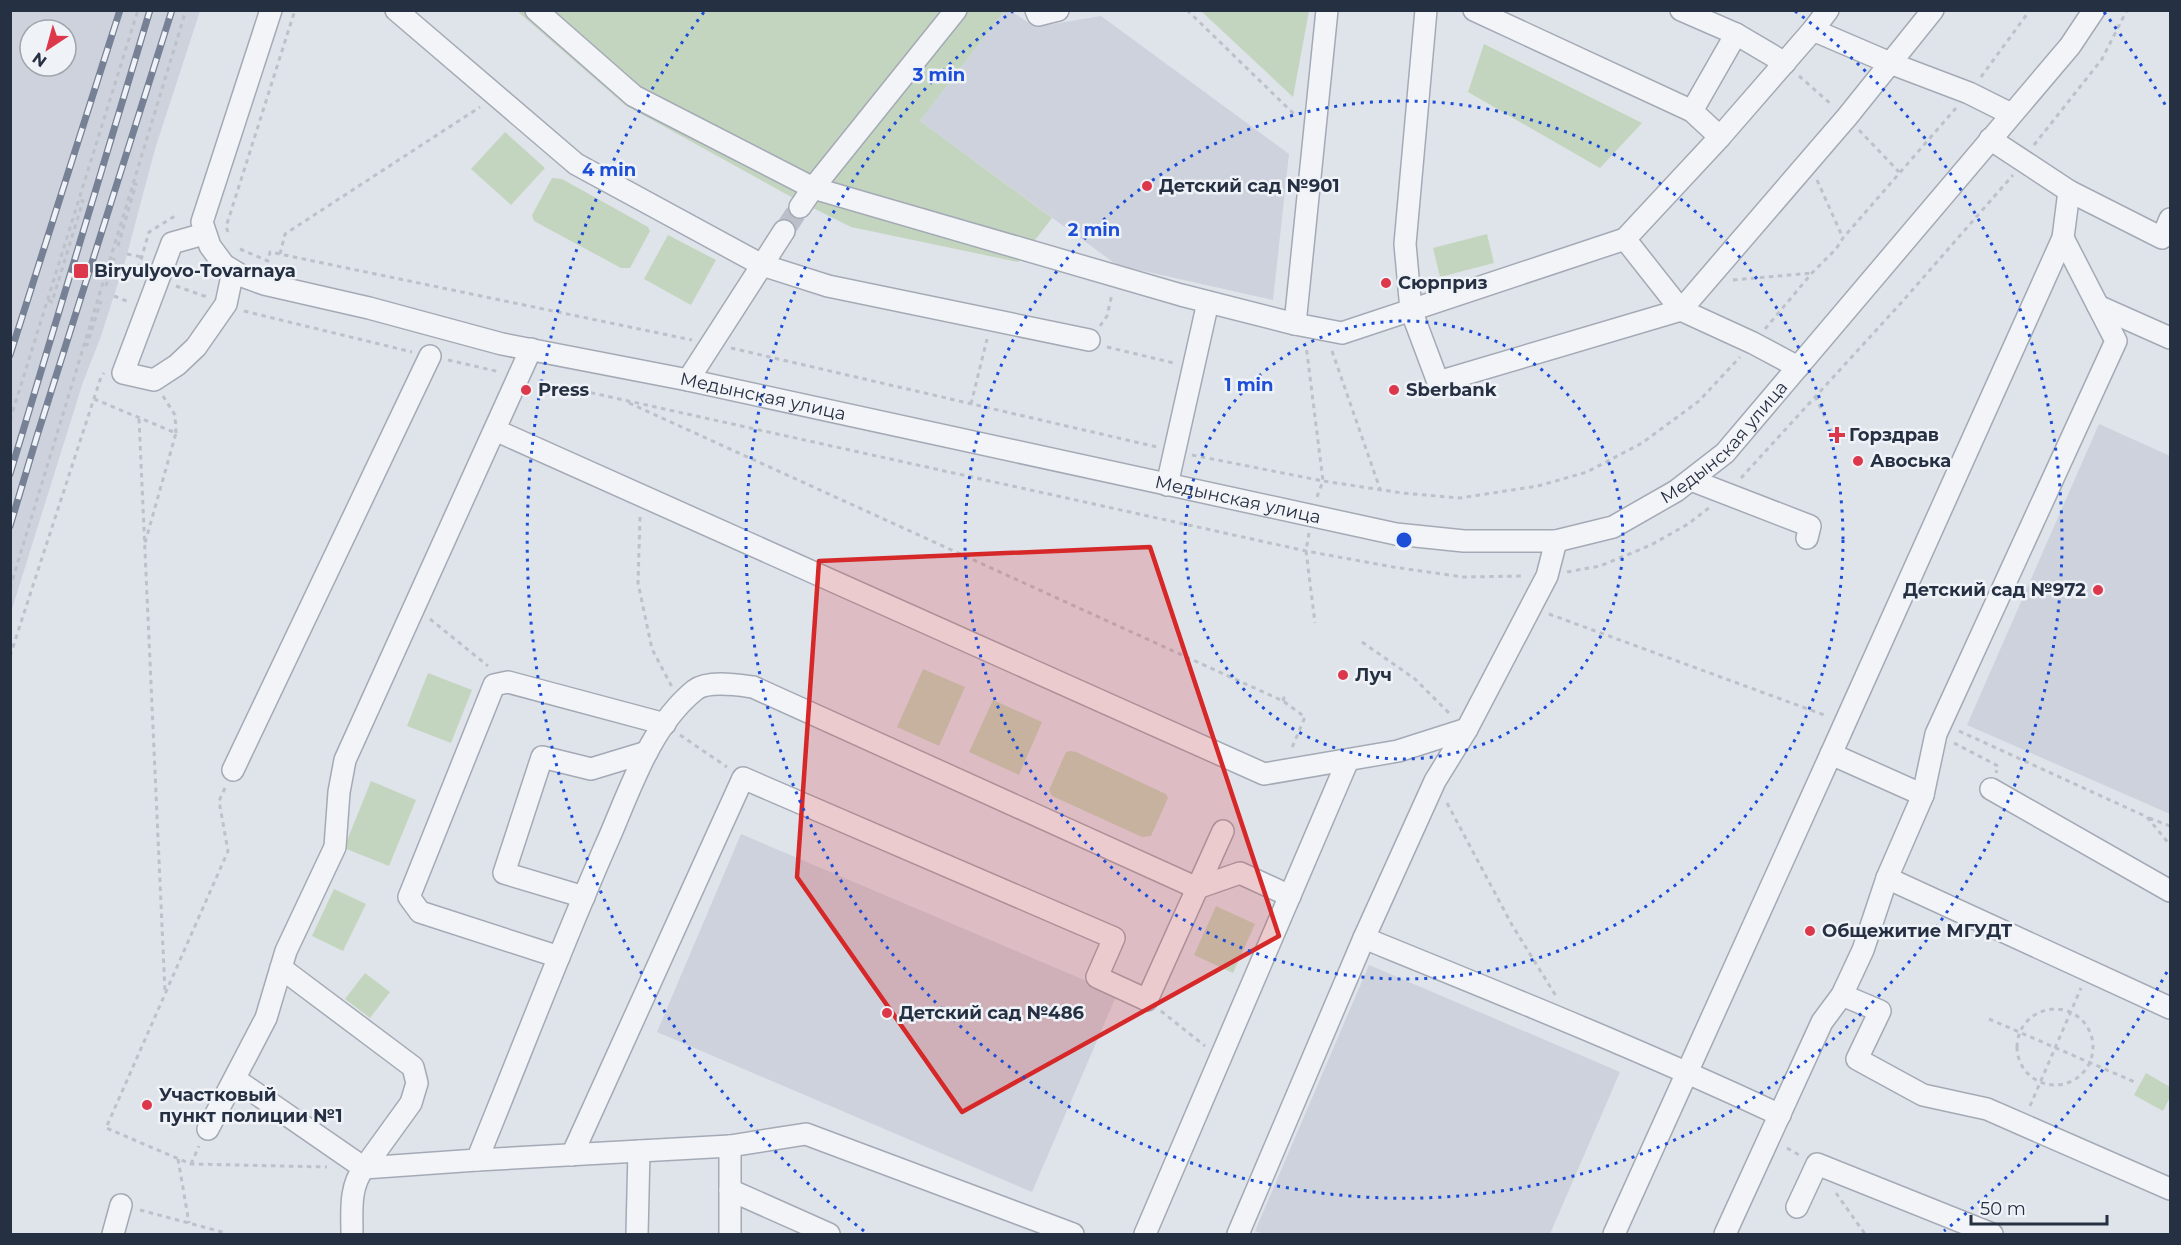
<svg xmlns="http://www.w3.org/2000/svg" width="2181" height="1245" viewBox="0 0 2181 1245" font-family="Montserrat,sans-serif">
	<style>
		.built { fill: #cdd2dc; fill-rule: evenodd }
		.green { fill: #c4d5bf }
		.lines { fill: none; stroke-linecap: round; stroke-linejoin: round }
		.minor-tunnel { stroke: #babfc9; stroke-width: 21; stroke-dasharray: 21 10; stroke-linecap: butt }
		.minor-casing { stroke: #a4aab5; stroke-width: 24 }
		.path { stroke: #bdc1c9; stroke-width: 3; stroke-dasharray: 4.5 4.5; stroke-linecap: butt }
		.minor { stroke: #f2f4f8; stroke-width: 21 }
		.rail-casing { stroke: #778195; stroke-width: 7 }
		.rail { stroke: #eff2f7; stroke-width: 4.5; stroke-dasharray: 14; stroke-linecap: butt }
		.marked { fill: #d62828; fill-opacity: 0.2; stroke: #d62828; stroke-width: 4.5; stroke-linejoin: round }
		.ring { fill: none; stroke: #1d4ed8; stroke-width: 3; stroke-dasharray: 3 6 }
		.poi-dot { fill: #dc374a; stroke: #eff2f7; stroke-width: 2 }
		.labels { text-anchor: middle; dominant-baseline: central; stroke-width: 5; stroke-linejoin: round; paint-order: stroke }
		.poi-label { font-size: 18px; font-weight: bold; fill: #263043; stroke: #eff2f7; text-anchor: start }
		.street-label { font-size: 18px; fill: #263043; stroke: #eff2f7 }
		.centre { fill: #1d4ed8; stroke: #eff2f7; stroke-width: 3 }
		.ring-label { font-size: 18px; text-anchor: middle; font-weight: bold; fill: #1d4ed8; stroke: #eff2f7; stroke-width: 5; stroke-linejoin: round; paint-order: stroke }
	</style>
	<rect width="100%" height="100%" fill="#dfe3ea"/>
	<path class="built" d="M11,10L200,11L155,149L126,258L101,336L83,382L11,612ZM30,30H66V66H30Z
		M1004,11H1011L1035,27L1101,16L1289,154L1273,300L1117,265L920,121Z
		M2099,424L2170,456V814L1967,725Z
		M741,834L1117,994L1032,1192L657,1032Z
		M1369,965L1620,1072L1550,1234H1264L1255,1231Z"/>
	<path class="green" d="M517,11H1004L920,121L1052,218L1018,262L851,227L797,200L625,105Z
		M1201,11H1309L1293,97Z
		M1484,44L1642,123L1600,168L1468,92Z
		M505,132L545,168L511,205L471,169Z
		M552,178L562,179L648,227L650,231L630,268H621L534,221L532,215Z
		M1487,234L1494,263L1440,277L1433,248Z
		M668,235L716,260L691,305L644,279Z
		M923,669L965,687L939,746L897,727Z
		M428,673L472,690L451,743L407,726Z
		M993,700L1042,722L1019,775L969,752Z
		M1070,751L1076,752L1166,794L1168,798L1151,836L1142,837L1052,796L1049,790L1066,752Z
		M371,781L416,800L389,866L344,848Z
		M334,889L366,904L343,951L312,936Z
		M1216,906L1255,924L1233,973L1194,955Z
		M365,973L390,992L370,1018L345,999Z
		M2146,1073L2170,1087V1097L2163,1111L2134,1095Z"/>
	<g class="lines">
		<path class="minor-tunnel" d="M784,231L800,207"/>
		<defs>
			<g id="minor">
				<path id="s1" d="M271,10L202,222L210,246L224,265L242,276L264,284L369,308L502,344L688,380L1396,534L1464,541H1556L1613,527L1676,491L1725,453L2070,46L2094,10"/>
				<path d="M396,10L576,164L762,265L828,286L1089,340"/>
				<path d="M536,10L634,96L813,188L1181,295L1295,324L1327,10"/>
				<path d="M1036,10L1038,15L1058,10"/>
				<path d="M1426,10L1405,244L1411,310L1438,382L1681,310L1625,239"/>
				<path d="M1474,10L1692,111L1720,137"/>
				<path d="M1681,10L1736,34L1692,111"/>
				<path d="M1813,30L1828,10"/>
				<path d="M1736,34L1785,63"/>
				<path d="M2069,191L2162,238L2170,219"/>
				<path d="M800,207L813,188L956,10"/>
				<path d="M204,234L172,243L123,373L154,380L177,365L196,347L226,304L233,271"/>
				<path d="M2098,306L2170,338"/>
				<path d="M1295,324L1342,333L1625,239L1720,137L1813,30L1890,63L1969,93L2011,114"/>
				<path d="M1798,367L1753,343L1681,310L1847,117L1933,10"/>
				<path d="M688,380L784,231"/>
				<path d="M495,430L1264,774L1398,751L1467,729"/>
				<path d="M1691,480L1810,526L1807,538"/>
				<path d="M1167,485L1208,302"/>
				<path d="M1556,541L1547,576L1467,729L1435,781L1364,938C1504,995 1643,1051 1780,1115"/>
				<path d="M233,770L430,356"/>
				<path d="M1991,789L2170,891"/>
				<path d="M1923,795L1831,754L2063,238L2069,191L1990,139"/>
				<path d="M1887,878L2170,1008"/>
				<path d="M584,897L504,873L542,757L591,769L647,752"/>
				<path d="M559,957L420,912L409,897L494,685L508,682L665,724"/>
				<path d="M281,968L413,1067L417,1083L411,1103L364,1168L477,1160C520,1055 560,950 605,847C629,794 648,728 695,690C708,680 738,685 753,687L1197,888L1240,873L1290,896"/>
				<path d="M1842,995L1880,1011L1857,1059L1923,1095L1987,1109L2170,1189"/>
				<path d="M235,1079L364,1168C349,1187 352,1212 352,1234"/>
				<path d="M208,1129L266,1018L286,951L335,847L339,792L345,760L531,349"/>
				<path d="M572,1155L743,778L1114,938L1097,977L1147,1000L1223,831"/>
				<path d="M477,1160L730,1146L806,1134L1073,1234"/>
				<path d="M730,1190L829,1234"/>
				<path d="M1797,1207L1817,1164L1992,1234"/>
				<path d="M113,1234L121,1205"/>
				<path d="M637,1234L639,1151"/>
				<path d="M730,1234V1146"/>
				<path d="M1145,1234L1348,760"/>
				<path d="M1238,1234L1364,938"/>
				<path d="M1614,1234L1831,754"/>
				<path d="M1725,1234L1822,1022L1842,995L1863,950L1887,878L1923,795L1936,734L2116,341L2063,238"/>
			</g>
		</defs>
		<use href="#minor" class="minor-casing"/>
		<path class="path" d="M1187,10L1296,116
			M1799,76L1832,105
			M1981,77L2030,10
			M1859,130L1899,172
			M2034,145L2102,59L2127,10
			M1817,180L1843,238
			M228,232L226,227L295,10
			M118,246L136,184L133,183
			M240,249L268,261L270,252L692,340
			M127,254L142,257
			M280,254L285,234L480,107
			M136,277L149,232L175,216
			M1733,280L1812,273
			M106,286L114,258
			M176,286L207,297
			M114,296L129,302
			M48,300L52,302L83,201L79,200
			M244,311L412,352
			M1100,326L1107,316L1112,294
			M1765,329L1812,273L1836,249L1843,238L1956,108
			M85,344L87,345L101,301
			M1107,347L1174,363
			M731,348L1157,447
			M1332,351L1380,489
			M448,360L500,372
			M538,381L1306,551L1393,567L1463,577L1525,576
			M163,396L175,415L176,433
			M1815,396L1832,432
			M94,399L176,433L145,543
			M629,403L1283,701L1305,717L1291,750
			M971,404L987,339
			M139,419L165,992
			M10,420L138,10
			M1192,455L1323,481L1306,345
			M1741,478L1901,303L2013,175
			M1317,497L1323,481L1402,493L1460,498L1538,486L1587,472L1642,443L1699,401L1740,357
			M640,517L638,583L652,649L672,687
			M1309,533L1306,551L1315,623
			M1567,572L1600,566L1651,545L1688,524L1710,507
			M10,588L186,10
			M1549,614L1827,716
			M430,619L488,666
			M1362,642L1415,679L1451,715
			M10,656L101,377L104,373
			M1283,701L1285,694
			M1959,731L2147,817L2170,845
			M680,735L727,767
			M1954,743L1998,766L1996,773
			M225,788L219,801L228,851L106,1128L191,1164L327,1167
			M1447,803L1512,925L1556,996
			M2149,818L2170,826
			M2017 1047a38 38 0 1 1 76 0a38 38 0 1 1-76 0Z
			M1161,1011L1205,1046
			M1989,1019L2137,1083
			M2030,1106L2081,988
			M1787,1148L1799,1155
			M178,1159L189,1223
			M191,1164L199,1146
			M1836,1193L1865,1234
			M140,1210L226,1233V1234"/>
		<use href="#minor" class="minor"/>
		<defs>
			<path id="rail" d="M10,355L120,10
				M10,474L150,10
				M10,526L37,436L172,10"/>
		</defs>
		<use href="#rail" class="rail-casing"/>
		<use href="#rail" class="rail"/>
	</g>
	<path class="marked" d="M1150,547L1279,936L962,1112L797,877L819,561Z"/>
	<g class="ring">
		<circle cx="1404" cy="540" r="219"/>
		<circle cx="1404" cy="540" r="439"/>
		<path d="M1795 11A658 658 0 1 1 1013 11"/>
		<path d="M2167 972A877 877 0 0 1 1944 1231M864 1231A877 877 0 0 1 704 12M2104 12A877 877 0 0 1 2167 108"/>
	</g>
	<g class="poi-dot">
		<circle cx="1147" cy="186" r="6"/>
		<rect x="73" y="263" width="16" height="16" rx="3"/>
		<circle cx="1386" cy="283" r="6"/>
		<circle cx="526" cy="390" r="6"/>
		<circle cx="1394" cy="390" r="6"/>
		<path d="M1834 426h6v6h6v6h-6v6h-6v-6h-6v-6h6z"/>
		<circle cx="1858" cy="461" r="6"/>
		<circle cx="2098" cy="590" r="6"/>
		<circle cx="1343" cy="675" r="6"/>
		<circle cx="1810" cy="931" r="6"/>
		<circle cx="887" cy="1013" r="6"/>
		<circle cx="147" cy="1105" r="6"/>
	</g>
	<g class="labels">
		<g class="poi-label">
			<text x="1159" y="186">Детский сад №901</text>
			<text x="94" y="271">Biryulyovo-Tovarnaya</text>
			<text x="1398" y="283">Сюрприз</text>
			<text x="538" y="390">Press</text>
			<text x="1406" y="390">Sberbank</text>
			<text x="1849" y="435">Горздрав</text>
			<text x="1870" y="461">Авоська</text>
			<text x="2086" y="590" text-anchor="end">Детский сад №972</text>
			<text x="1355" y="675">Луч</text>
			<text x="1822" y="931">Общежитие МГУДТ</text>
			<text x="899" y="1013">Детский сад №486</text>
			<text x="159" y="1095">Участковый<tspan x="159" dy="21">пункт полиции №1</tspan></text>
		</g>
		<g class="street-label">
			<text stroke="none"><textPath href="#s1" startOffset="828">Медынская улица</textPath></text>
			<text stroke="none"><textPath href="#s1" startOffset="1836">Медынская улица</textPath></text>
			<text stroke="none"><textPath href="#s1" startOffset="1314">Медынская улица</textPath></text>
		</g>
	</g>
	<circle cx="1404" cy="540" r="9" class="centre"/>
	<g class="ring-label">
		<text x="939" y="81">3 min</text>
		<text x="609" y="176">4 min</text>
		<text x="1094" y="236">2 min</text>
		<text x="1249" y="391">1 min</text>
	</g>
	<rect width="2181" height="1245" fill="none" stroke="#263043" stroke-width="24"/>
	<g transform="translate(48 48) rotate(216)"><circle r="28" fill="#eff2f7" stroke="#9fa4af" stroke-width="1.5"/>
	<path d="M0-4.5L10 22L0 15L-10 22Z" fill="#dc374a"/>
	<text y="-9" font-size="16" font-weight="bold" text-anchor="middle" fill="#263043">N</text>
	</g>
	<path d="M1971 1215v9h136v-9" fill="none" stroke="#263043" stroke-width="3"/>
	<text x="1980" y="1215" font-size="18" fill="#263043" stroke="#eff2f7" stroke-width="4.5" paint-order="stroke">50 m</text>
</svg>
